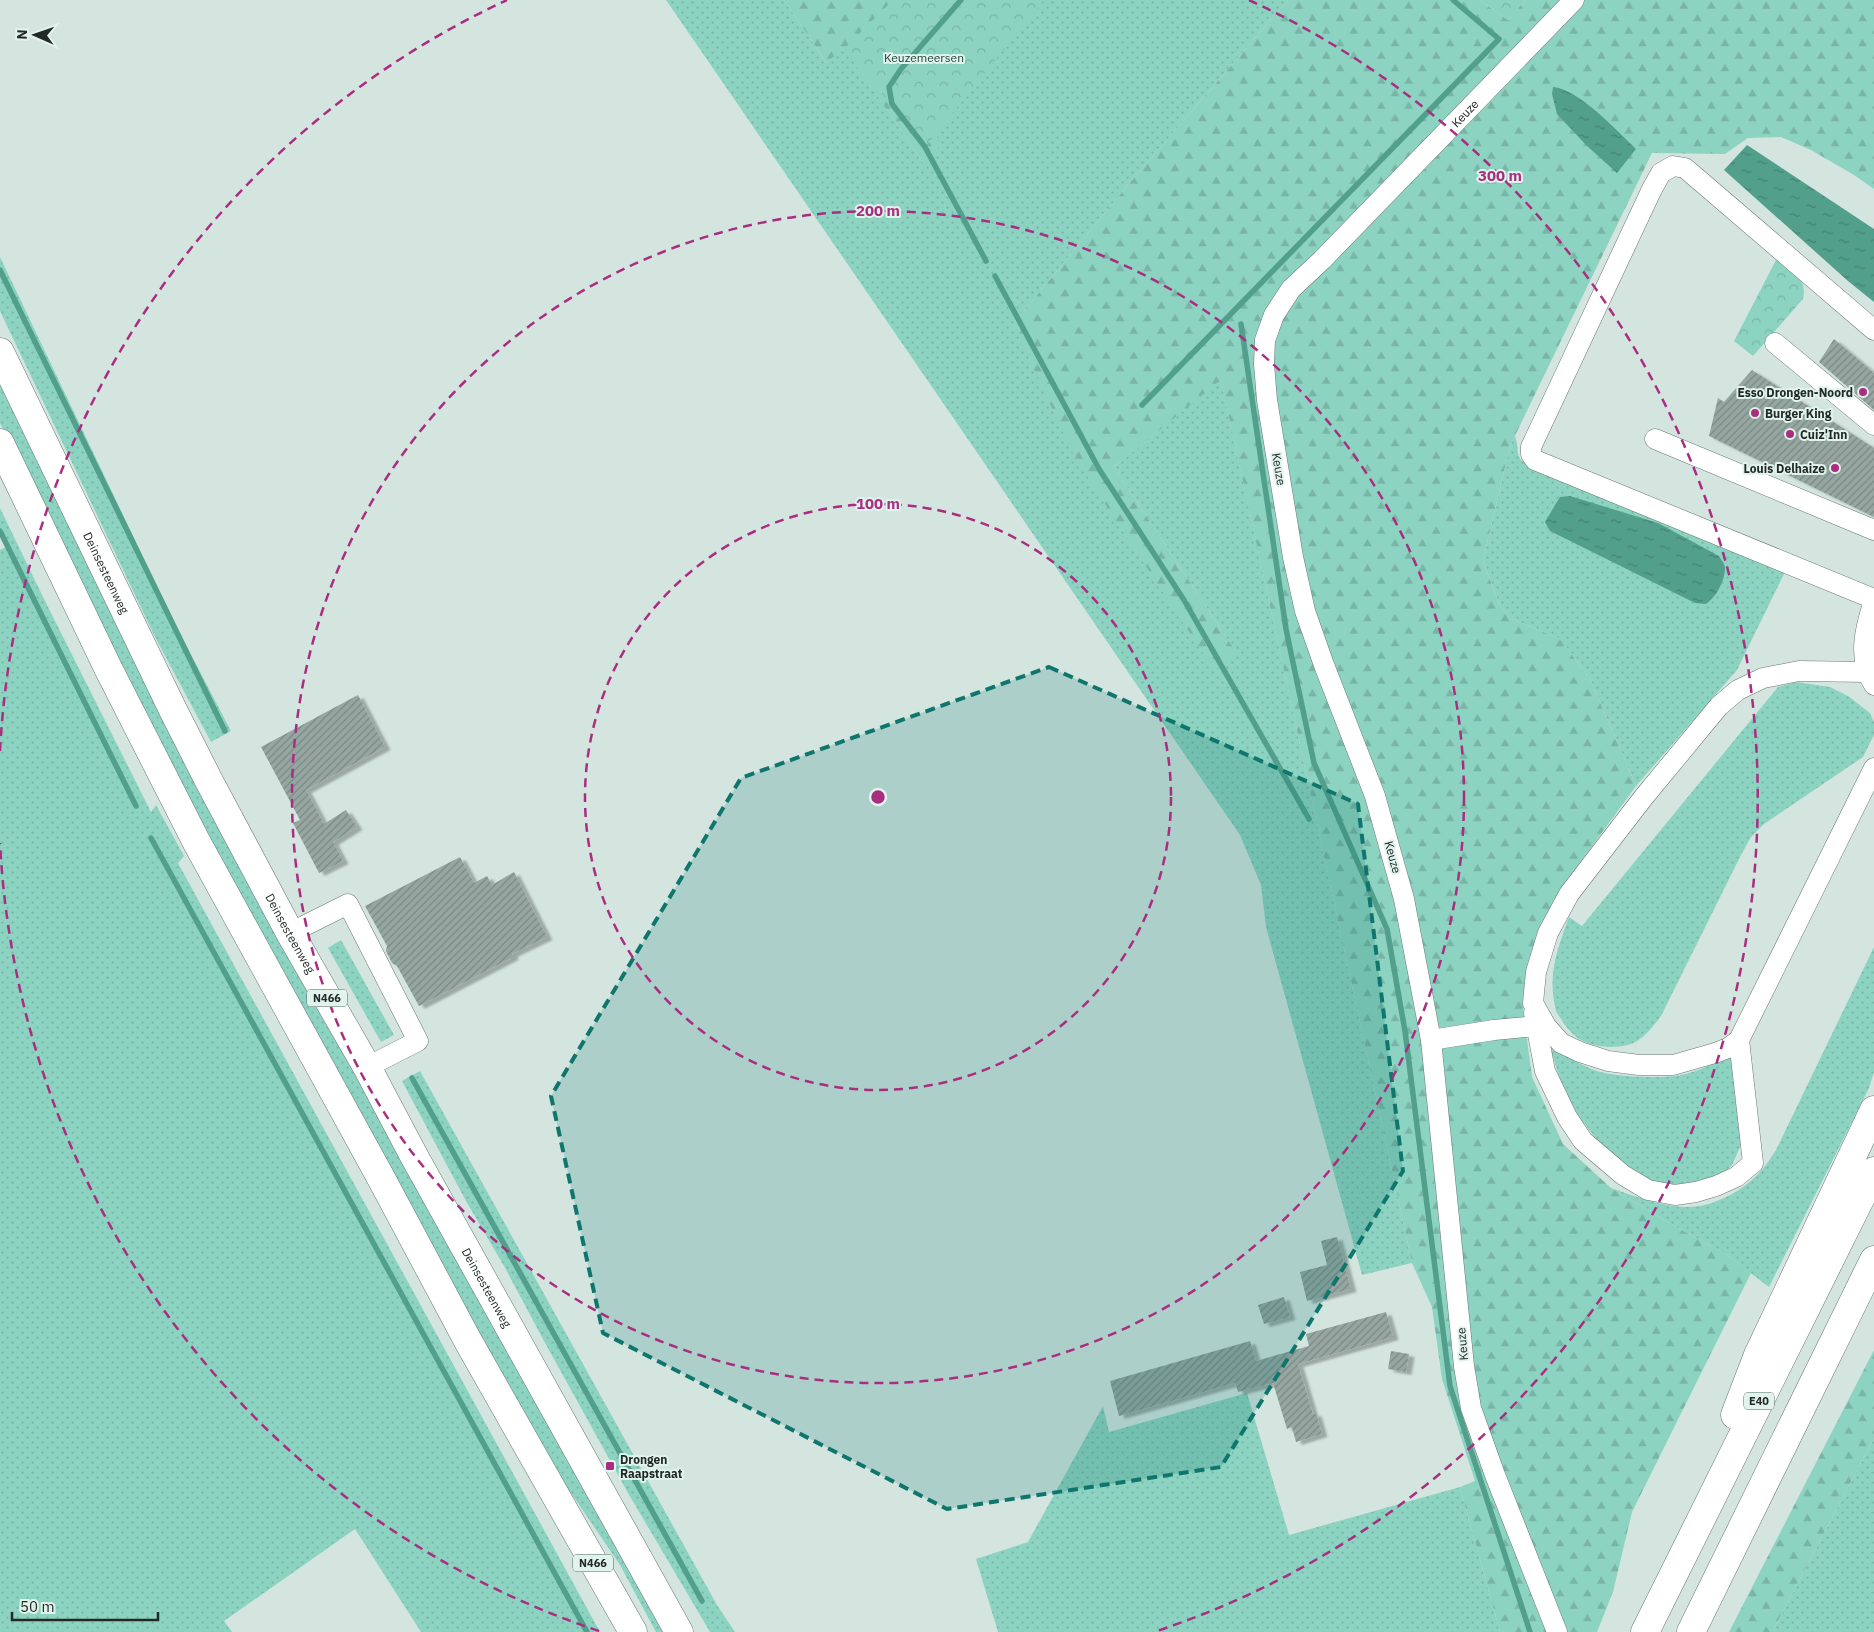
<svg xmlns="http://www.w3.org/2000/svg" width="1874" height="1632" viewBox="0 0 1874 1632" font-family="'IBM Plex Sans',sans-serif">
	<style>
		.grass { fill: url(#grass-dots) }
		.forest { fill: url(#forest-firs) }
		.park { fill: url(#park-crowns) }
		.water { fill: url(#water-ripples) }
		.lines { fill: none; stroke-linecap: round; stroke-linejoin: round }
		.stream { stroke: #529f8c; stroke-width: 5.5 }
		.building { fill: url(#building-hatch); filter: url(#shadow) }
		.minor-casing { stroke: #687773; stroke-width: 21 }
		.highway-casing { stroke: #687773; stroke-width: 29 }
		.minor { stroke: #fff; stroke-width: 20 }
		.highway { stroke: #fff; stroke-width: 28 }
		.marked { fill: #0f766e; fill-opacity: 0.2; stroke: #0f766e; stroke-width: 4; stroke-dasharray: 10 6; stroke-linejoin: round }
		.ring { fill: none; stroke: #aa2e80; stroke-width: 2.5; stroke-dasharray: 9 6 }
		.poi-dot { fill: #aa2e80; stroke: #e1f3ed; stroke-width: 2 }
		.labels { text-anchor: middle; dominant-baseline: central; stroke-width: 4; stroke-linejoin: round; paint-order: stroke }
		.shield { fill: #e1f3ed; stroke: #5b6662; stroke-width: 1 }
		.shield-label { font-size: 11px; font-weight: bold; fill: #222927 }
		.park-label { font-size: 12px; fill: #1d4138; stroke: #e1f3ed }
		.street-label { font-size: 12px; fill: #222927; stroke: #e1f3ed }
		.poi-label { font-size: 12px; font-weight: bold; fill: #222927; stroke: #e1f3ed; text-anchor: start }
		.centre { fill: #aa2e80; stroke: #e1f3ed; stroke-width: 2.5 }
		.ring-label { font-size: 15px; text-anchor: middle; font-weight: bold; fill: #aa2e80; stroke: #e1f3ed; stroke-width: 4; stroke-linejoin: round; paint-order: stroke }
	</style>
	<defs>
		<pattern id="grass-dots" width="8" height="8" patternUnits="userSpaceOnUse" patternTransform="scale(1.25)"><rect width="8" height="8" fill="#8dd3c1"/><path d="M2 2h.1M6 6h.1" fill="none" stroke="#79b5a6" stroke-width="1.8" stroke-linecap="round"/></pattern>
		<pattern id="forest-firs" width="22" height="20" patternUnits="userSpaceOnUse" patternTransform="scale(1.25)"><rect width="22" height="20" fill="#8dd3c1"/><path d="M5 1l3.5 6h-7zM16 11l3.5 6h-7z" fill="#79b5a6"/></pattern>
		<pattern id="park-crowns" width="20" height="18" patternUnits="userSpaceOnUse" patternTransform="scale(1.25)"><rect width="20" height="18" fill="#8dd3c1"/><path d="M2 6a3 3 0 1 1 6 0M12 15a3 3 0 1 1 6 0" fill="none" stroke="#79b5a6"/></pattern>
		<pattern id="water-ripples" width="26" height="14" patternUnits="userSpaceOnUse" patternTransform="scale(1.25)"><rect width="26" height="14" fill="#529f8c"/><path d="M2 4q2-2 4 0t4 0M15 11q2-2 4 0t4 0" fill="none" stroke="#448272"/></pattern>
		<pattern id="building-hatch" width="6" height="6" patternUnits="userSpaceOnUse" patternTransform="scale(1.25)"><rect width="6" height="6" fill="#96a7a2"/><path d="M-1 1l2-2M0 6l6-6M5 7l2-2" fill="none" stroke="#7a8884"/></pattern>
		<filter id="shadow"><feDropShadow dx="5.5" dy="3" stdDeviation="1" flood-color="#0004"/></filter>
	</defs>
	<rect width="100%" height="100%" fill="#d4e5e0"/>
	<path class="grass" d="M666,0H784L826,62L845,48L924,164L863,38L900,0H1288L1133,179L1013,324L1238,655L1114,467L1221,379L1412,1263L1362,1275L1266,927L1261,885L1240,835Z
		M0,257L176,626L231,731L211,742L155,637L0,311Z
		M0,382L279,937L517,1365L663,1632H656L620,1565L554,1468L240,903L79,588L0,423Z
		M1515,436C1521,453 1512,456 1531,467L1785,572L1737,670L1636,786L1590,679L1560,639L1510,618L1499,604L1483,560L1510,446Z
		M0,508L43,597L151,812L156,805L184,856L178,863L600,1632H421L355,1529L224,1621L232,1632H0V550L8,546L0,532Z
		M1796,682L1830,687L1848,696L1870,713L1874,722V735L1863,757L1764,824L1751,837L1741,855L1661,1016C1654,1025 1647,1035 1637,1041C1622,1050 1595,1048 1581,1040C1575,1037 1568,1029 1564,1024C1562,1020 1558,1015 1556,1011C1547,975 1557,950 1569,917L1582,926L1778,687Z
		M341,940L394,1035L381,1042L328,948Z
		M1874,947V1072L1869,1088L1769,1287L1724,1253L1678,1228L1611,1188C1634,1196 1660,1206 1685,1207C1712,1208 1743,1191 1760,1172C1766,1166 1771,1157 1776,1150Z
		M1553,1047C1567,1057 1581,1065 1597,1071C1615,1077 1663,1079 1681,1075C1696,1072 1711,1065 1724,1058L1732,1057L1735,1065L1741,1145L1732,1165L1723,1174L1689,1186L1667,1184L1648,1180L1625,1166L1601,1145L1579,1117L1562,1085L1552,1054Z
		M420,1071L717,1605L735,1632H710L628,1493L544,1341L504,1266L466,1201L402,1081Z
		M1247,1393L1289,1535L1460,1487L1500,1632H998L976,1559L1028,1542L1103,1406L1109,1432Z
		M1874,1438V1632H1772Z"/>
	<path class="forest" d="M784,0H900L863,38L942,143L924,164L845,49L826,62Z
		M1288,0H1480L1508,20L1525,0H1874V189L1854,175L1811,150L1781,137L1748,138L1725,154L1652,153L1510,446L1483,560L1499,604L1510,618L1560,639L1590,679L1636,786L1560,890L1540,928L1528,964L1523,1010L1532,1077L1563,1144L1611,1188L1678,1228L1724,1253L1751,1273L1632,1512L1613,1592L1597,1632H1500L1460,1487L1475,1481L1442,1379L1432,1307L1412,1263L1221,380L1114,467L1238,655L1214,670L1075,458L1013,324L1133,179Z
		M1874,1350V1438L1772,1632H1729Z"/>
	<path class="park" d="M893,0H1044L925,147L845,48Z
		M1480,0H1525L1508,20Z
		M1776,260C1792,269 1808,278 1803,299L1753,356L1734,341Z"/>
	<path class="water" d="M1553,87C1579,89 1617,131 1636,149L1617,173L1586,145L1557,114L1552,94Z
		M1747,145L1874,229V302L1848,281L1724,170Z
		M1570,496L1658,523L1719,556C1721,560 1725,564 1725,568C1725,581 1716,597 1706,604L1695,603L1550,531L1545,522L1560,497Z"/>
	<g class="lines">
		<path class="stream" d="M961,0L901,69L889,87L892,104L925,147L986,261
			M0,270L225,731
			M995,276L1099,469L1184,600L1309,819
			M1241,324L1286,629L1314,763L1387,929L1405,1031L1450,1386L1530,1632
			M1142,405L1499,39L1453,0
			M0,531L136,806
			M151,838L587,1632
			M412,1078L702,1601"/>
	</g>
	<path class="building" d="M1834,339L1874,373V410L1819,362Z
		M1752,370L1874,448V517L1709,436L1718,398L1724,402Z
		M358,695L385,747L306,790L324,824L346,810L357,827L333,842L343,861L319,873L293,823L300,820L261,747Z
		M460,857L474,883L487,876L492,885L514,872L547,937L512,954L513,957L419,1006L397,966L392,963L386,951L387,946L365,906Z
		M1337,1237L1351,1289L1307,1301L1300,1272L1327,1265L1321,1241Z
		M1284,1297L1290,1317L1264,1324L1258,1305Z
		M1386,1312L1393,1337L1298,1364L1313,1414L1316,1413L1322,1434L1296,1442L1292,1427L1287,1429L1273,1383L1238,1392L1235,1383L1119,1416L1110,1381L1250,1341L1256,1361L1309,1346L1306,1334Z
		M1391,1351L1409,1354L1406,1372L1388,1369Z"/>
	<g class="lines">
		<defs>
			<g id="minor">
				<path d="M1874,330L1685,168L1673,166L1661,173L1652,189L1531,447V454L1535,460L1874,599"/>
				<path d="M1775,343L1874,425"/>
				<path d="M1655,439L1874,530"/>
				<path d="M1874,601C1865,628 1857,659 1874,685"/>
				<path d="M1867,672L1799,671L1763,678L1738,690L1719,706L1643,798L1569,894L1548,933L1536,972L1533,1003L1546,1026L1561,1043L1580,1052L1608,1061L1639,1065H1673L1715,1053L1728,1048L1739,1040L1874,768"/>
				<path d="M290,933L348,904L418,1041L367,1067"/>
				<path d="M1534,1013L1545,1071L1567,1117L1583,1141L1623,1175L1648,1190L1675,1195L1696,1192L1716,1186L1736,1177L1753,1163L1739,1040"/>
				<path d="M1431,1040L1494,1030L1536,1026"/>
				<path id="s1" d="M1557,1632L1495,1475L1471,1408L1464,1366L1431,1040L1404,899L1375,796L1324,665L1305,611L1293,557L1267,400L1264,364L1265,340L1274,315L1291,289L1322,260L1574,0"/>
			</g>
			<g id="highway">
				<path id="s2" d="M0,352L173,710L209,781L290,933L367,1067L414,1156L679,1632"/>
				<path d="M0,443L108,668L196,841L381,1178L468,1341L633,1632"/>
				<path d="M1735,1415L1758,1355L1874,1110"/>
				<path d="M1645,1632L1874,1171"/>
				<path d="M1691,1632L1874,1260"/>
			</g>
		</defs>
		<use href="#minor" class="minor-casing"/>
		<use href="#highway" class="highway-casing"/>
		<use href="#minor" class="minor"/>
		<use href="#highway" class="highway"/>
	</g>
	<path class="marked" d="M1049,667L1358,804L1403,1171L1221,1467L947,1509L603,1333L551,1096L741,778Z"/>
	<g class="ring">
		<circle cx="878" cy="797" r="293"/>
		<circle cx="878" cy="797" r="586"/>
		<path d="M599 1631A879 879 0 0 1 0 843M0 751A879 879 0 0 1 507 0M1249 0A879 879 0 0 1 1157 1631"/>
	</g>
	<g class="poi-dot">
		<circle cx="1863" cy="392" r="5"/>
		<circle cx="1755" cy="413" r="5"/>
		<circle cx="1790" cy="434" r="5"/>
		<circle cx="1835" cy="468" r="5"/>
		<rect x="605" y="1461" width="10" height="10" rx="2.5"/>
	</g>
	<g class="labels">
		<g class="shield">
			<rect x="307" y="989.5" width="40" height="17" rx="4"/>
			<rect x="1744" y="1392.5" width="30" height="17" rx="4"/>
			<rect x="573" y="1554.5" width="40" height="17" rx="4"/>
		</g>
		<g class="shield-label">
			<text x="327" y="998">N466</text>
			<text x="1759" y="1401">E40</text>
			<text x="593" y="1563">N466</text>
		</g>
		<g class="park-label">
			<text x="924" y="57">Keuzemeersen</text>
		</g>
		<g class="street-label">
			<text stroke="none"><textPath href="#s1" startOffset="1638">Keuze</textPath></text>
			<text transform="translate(1279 469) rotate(80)">Keuze</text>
			<text stroke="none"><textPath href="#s2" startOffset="245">Deinsesteenweg</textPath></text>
			<text transform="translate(1393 857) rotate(74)">Keuze</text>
			<text stroke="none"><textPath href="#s2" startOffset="650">Deinsesteenweg</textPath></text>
			<text stroke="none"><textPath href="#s2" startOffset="1055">Deinsesteenweg</textPath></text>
			<text transform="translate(1462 1344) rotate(-95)">Keuze</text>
		</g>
		<g class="poi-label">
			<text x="1853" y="392" text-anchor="end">Esso Drongen-Noord</text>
			<text x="1765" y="413">Burger King</text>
			<text x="1800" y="434">Cuiz'Inn</text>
			<text x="1825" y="468" text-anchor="end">Louis Delhaize</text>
			<text x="620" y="1459">Drongen<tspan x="620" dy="14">Raapstraat</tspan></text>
		</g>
	</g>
	<circle cx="878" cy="797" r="8" class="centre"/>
	<g class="ring-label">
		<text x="1500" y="181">300 m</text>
		<text x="878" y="216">200 m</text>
		<text x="878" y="509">100 m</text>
	</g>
	<g transform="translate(35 35) rotate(272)" stroke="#e1f3ed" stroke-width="4" paint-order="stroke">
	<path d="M0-4L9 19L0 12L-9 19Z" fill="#222927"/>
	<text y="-8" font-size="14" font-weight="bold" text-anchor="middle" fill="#222927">N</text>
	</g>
	<path d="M12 1612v8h146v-8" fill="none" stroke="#222927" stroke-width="2.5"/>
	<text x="20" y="1612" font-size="15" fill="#222927" stroke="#e1f3ed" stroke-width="4" paint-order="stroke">50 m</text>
</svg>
